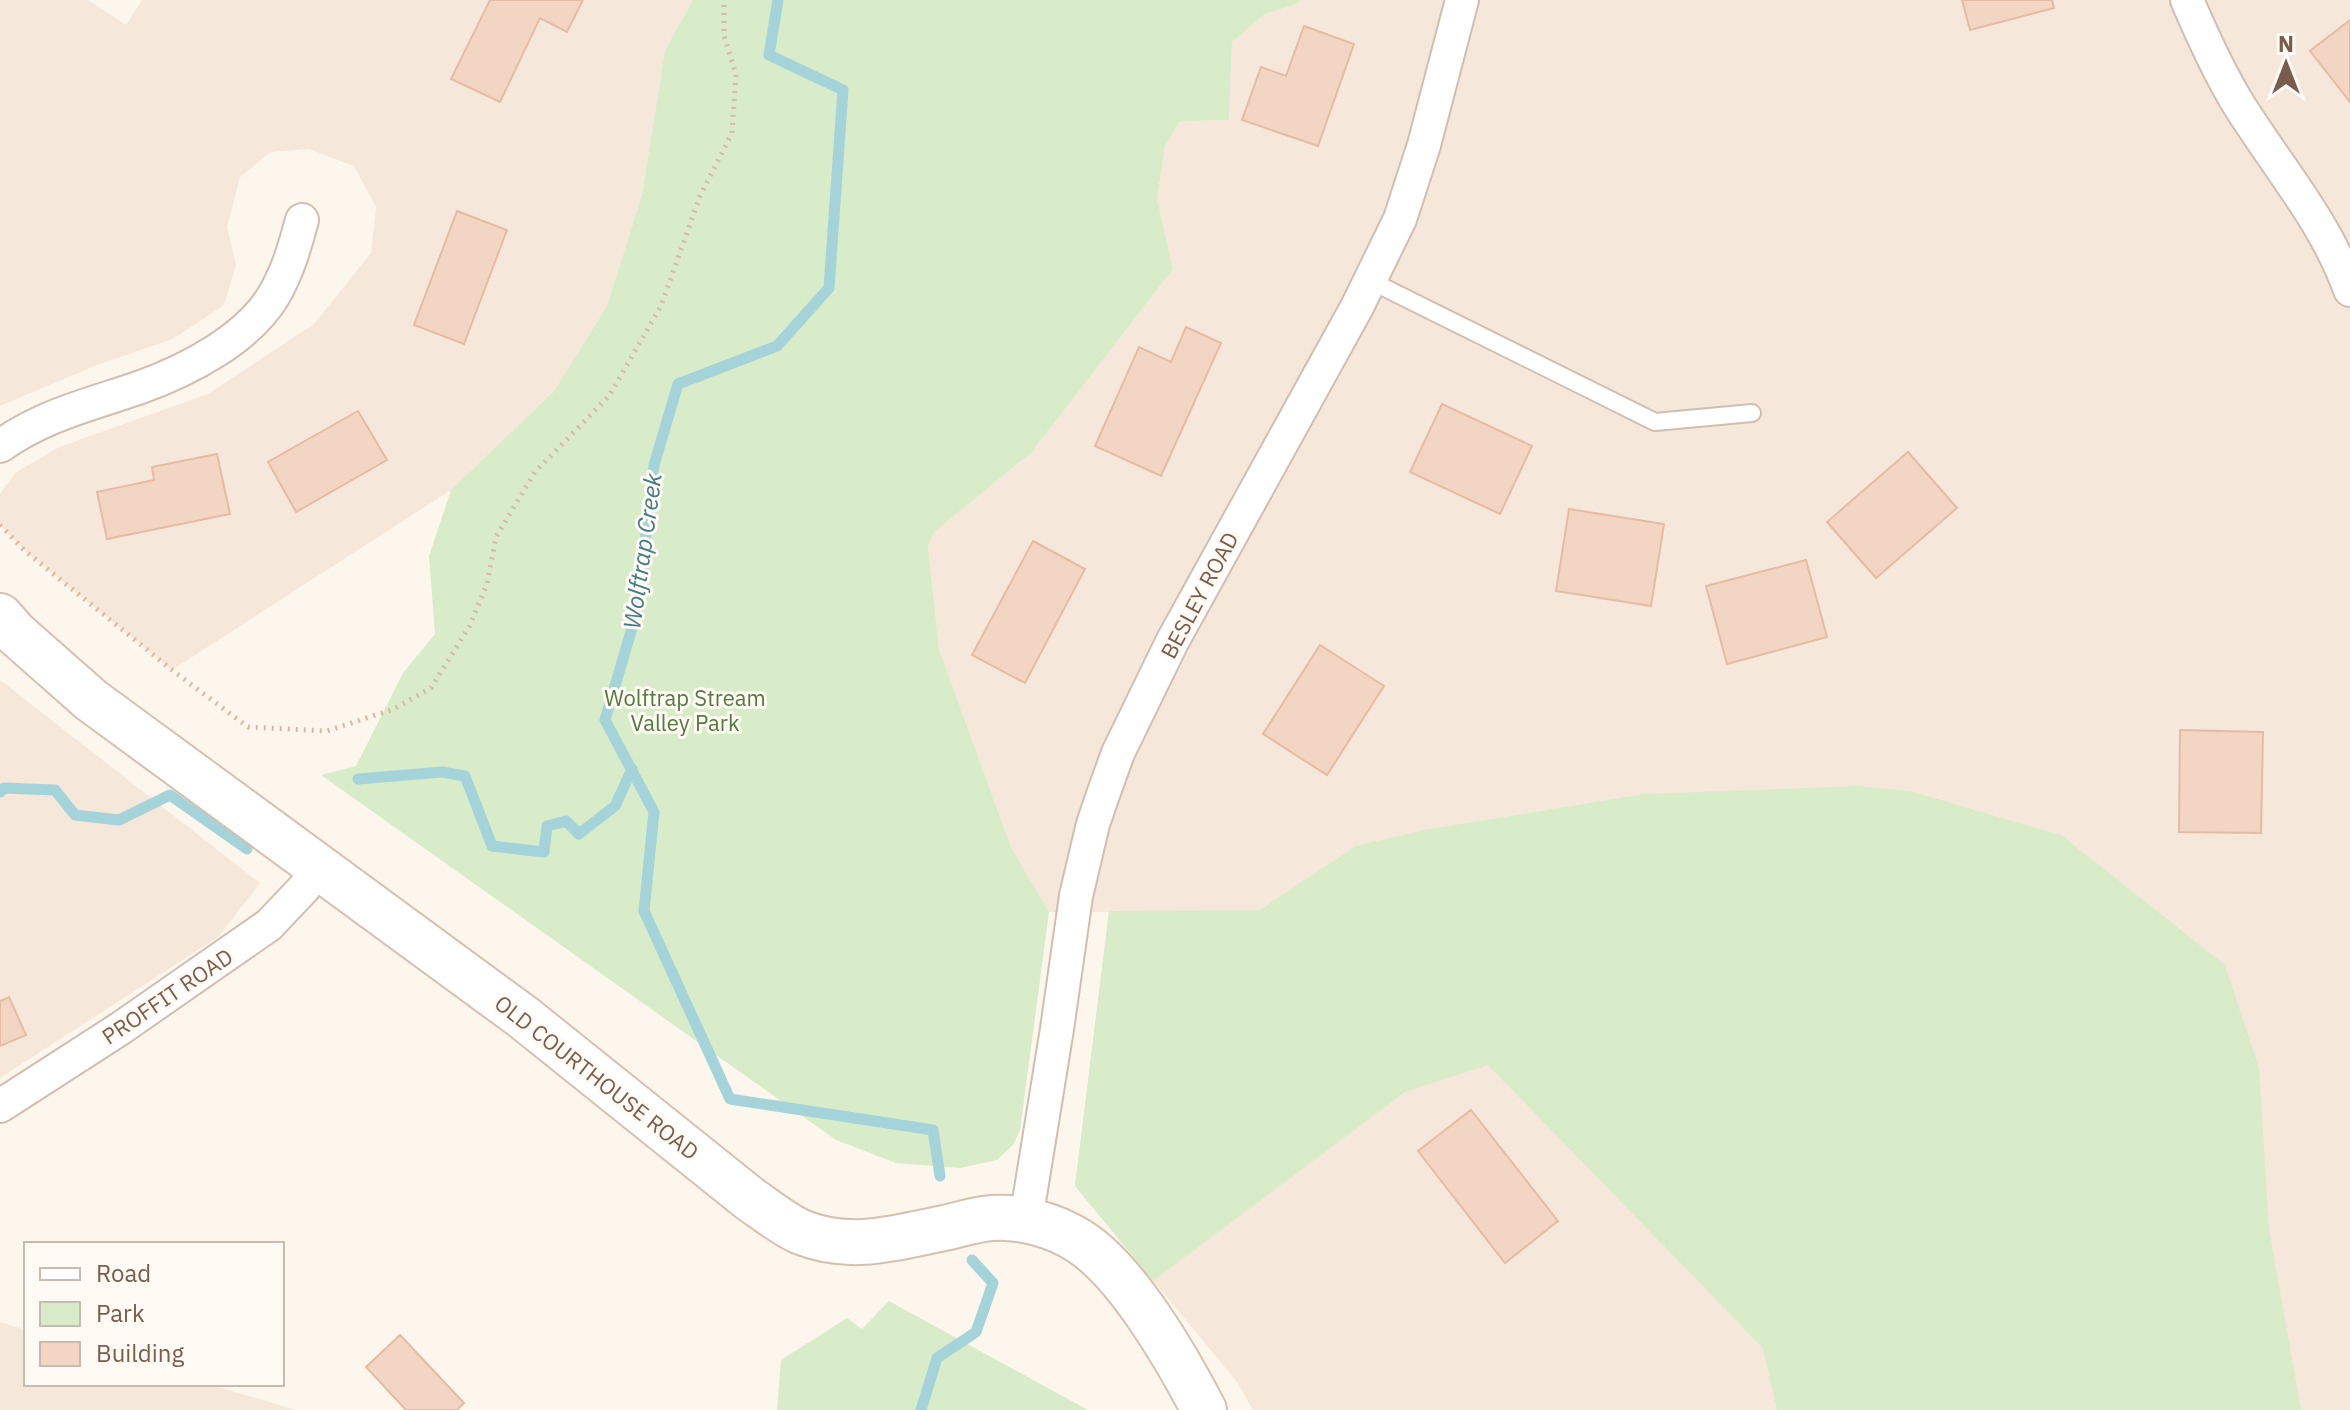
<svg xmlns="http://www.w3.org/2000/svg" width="2350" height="1410" viewBox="0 0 2350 1410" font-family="'IBM Plex Sans',sans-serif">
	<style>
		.residential { fill: #f5e8da }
		.green { fill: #d8ecc9 }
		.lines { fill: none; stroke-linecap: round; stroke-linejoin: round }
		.stream { stroke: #a5d3da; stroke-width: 11 }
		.building { fill: #f3d5c3; stroke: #e6bba3; stroke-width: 2 }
		.lane-casing { stroke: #d1beb0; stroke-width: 20 }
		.street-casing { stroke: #d1beb0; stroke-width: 36 }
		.secondary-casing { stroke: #d6c0b0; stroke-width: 48 }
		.path { stroke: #d9b8a5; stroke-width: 5; stroke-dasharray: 2 6; stroke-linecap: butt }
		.lane { stroke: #fff; stroke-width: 16 }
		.street { stroke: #fff; stroke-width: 32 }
		.secondary { stroke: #fff; stroke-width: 44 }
		.labels { text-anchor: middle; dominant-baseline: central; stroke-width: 6; stroke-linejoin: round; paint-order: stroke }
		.street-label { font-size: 22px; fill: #7a5c4d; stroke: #fffaf3 }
		.park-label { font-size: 22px; fill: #537a41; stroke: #fffaf3 }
		.water-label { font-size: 24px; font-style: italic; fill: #437c86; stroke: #fffaf3 }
	</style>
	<rect width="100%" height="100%" fill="#fdf6ec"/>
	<path class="residential" d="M0,0H88L126,25L142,0H693L665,50L642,195L607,306L554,391L451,490L172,670L25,551L0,525V494L15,473L59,447L208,394L314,324L371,253L376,207L354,166L309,149L271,152L240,177L227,227L236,265L224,305L173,339L97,365L0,406Z
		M1301,0H2350V1410H1253L1237,1382L1075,1186L1109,912H1049L1011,847L939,649L928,547L933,533L1031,453L1173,269L1157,199L1165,146L1180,121L1229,120L1232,42L1265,14L1297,4Z
		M0,680L260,883L218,937L0,1078Z
		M0,1322L26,1330V1384H208L296,1410H0Z"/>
	<path class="green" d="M693,0H1301L1297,4L1265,14L1232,42L1229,120L1180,121L1165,146L1157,199L1173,269L1031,453L933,533L928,547L939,649L1011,847L1049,912L1020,1130L1013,1145L997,1160L960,1168L896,1163L836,1140L321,775L356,766L403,673L435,634L429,556L451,490L554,391L607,306L642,195L665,50Z
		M1858,786L1910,791L2061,835L2225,965L2259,1068L2269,1229L2301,1410H1777L1763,1348L1488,1065L1405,1092L1153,1281L1075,1186L1109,911L1260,910L1356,846L1424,830L1645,794Z
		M889,1301L1088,1410H777L781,1360L847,1318L862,1329Z"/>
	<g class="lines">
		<path class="stream" d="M778,0L769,55L843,90L829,288L777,346L678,384L654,465L637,611L605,720L654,812L644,911L730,1099L933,1130L940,1176
			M358,779L442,772L465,776L492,846L544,852L547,826L566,821L579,834L615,806L632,769
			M0,792L4,788L55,790L75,815L119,820L170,795L247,849
			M921,1410L937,1358L976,1332L993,1283L972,1260"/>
	</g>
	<path class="building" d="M490,0H583L567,32L540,18L500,102L451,79Z
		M1962,0H2052L2054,8L1970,30Z
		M2350,20V102L2310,51Z
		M1304,26L1354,44L1318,146L1242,120L1261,67L1286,76Z
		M457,211L507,230L464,344L414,325Z
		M1186,327L1221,343L1161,476L1095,446L1139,347L1171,362Z
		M1442,404L1532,446L1500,514L1410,472Z
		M358,411L387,460L296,512L268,462Z
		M1908,452L1957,508L1876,578L1827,522Z
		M217,454L230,514L107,539L97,492L154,480L152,467Z
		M1569,509L1664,524L1651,606L1556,591Z
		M1033,541L1085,569L1025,683L972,655Z
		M1806,560L1827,637L1727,664L1706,586Z
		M1320,645L1384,686L1327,775L1263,734Z
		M2180,730L2263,732L2261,833L2179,832Z
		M9,997L26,1035L0,1046V1001Z
		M1471,1110L1558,1221L1505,1263L1418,1151Z
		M400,1335L464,1403L457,1410H406L366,1367Z"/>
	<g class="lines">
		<defs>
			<path id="lane" d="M1369,280L1655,422L1752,413"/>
			<path id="street" d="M2187,0C2202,35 2219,73 2239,105C2277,166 2326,222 2350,290
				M0,446C46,414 89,405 141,387C188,370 248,339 274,295C288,271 295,246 302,220
				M0,1106L121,1028L269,925L304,888L319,868
				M1026,1220L1057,1029L1076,896L1093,824L1105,789L1118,753L1172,642L1357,307L1400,219L1424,145L1462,0"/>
			<path id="secondary" d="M0,616L15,633L91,700L523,1017L750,1199C766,1210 783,1224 801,1232C850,1252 895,1238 944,1228C959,1225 976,1219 992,1218C1020,1216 1054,1225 1079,1241C1127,1271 1178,1360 1204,1410"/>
		</defs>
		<use href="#lane" class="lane-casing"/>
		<use href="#street" class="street-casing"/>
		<use href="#secondary" class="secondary-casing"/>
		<path class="path" d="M0,525L25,551L172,670L248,727L327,731L394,709L431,688L469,627L487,584L496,537L535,472L609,396L661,306L700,196L732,133L736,74L724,36V0"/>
		<use href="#lane" class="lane"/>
		<use href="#street" class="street"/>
		<use href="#secondary" class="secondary"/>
	</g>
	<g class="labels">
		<g class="street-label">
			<text transform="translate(1199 595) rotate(-62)">BESLEY ROAD</text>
			<text transform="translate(167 996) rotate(-34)">PROFFIT ROAD</text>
			<text transform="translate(597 1077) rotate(38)">OLD COURTHOUSE ROAD</text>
		</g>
		<g class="park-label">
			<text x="685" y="697">Wolftrap Stream<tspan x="685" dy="25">Valley Park</tspan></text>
		</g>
		<g class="water-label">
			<text transform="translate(642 551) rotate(-82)">Wolftrap Creek</text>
		</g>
	</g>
	<rect x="24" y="1242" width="260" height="144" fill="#fffaf3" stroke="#cabbb1" stroke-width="2"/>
	<rect x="40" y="1268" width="40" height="12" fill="#ffffff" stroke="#cabbb1" stroke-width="2"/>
	<text x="96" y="1282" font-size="24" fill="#7a5c4d">Road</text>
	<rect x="40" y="1302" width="40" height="24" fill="#d8ecc9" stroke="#cabbb1" stroke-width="2"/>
	<text x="96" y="1322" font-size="24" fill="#7a5c4d">Park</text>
	<rect x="40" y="1342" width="40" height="24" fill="#f3d5c3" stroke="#cabbb1" stroke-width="2"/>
	<text x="96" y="1362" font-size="24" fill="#7a5c4d">Building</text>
	<g transform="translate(2286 64)" stroke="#fffaf3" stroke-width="6" paint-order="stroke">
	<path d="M0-6L14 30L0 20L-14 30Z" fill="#7a5c4d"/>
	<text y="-12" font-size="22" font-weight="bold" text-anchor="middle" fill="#7a5c4d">N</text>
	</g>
</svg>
